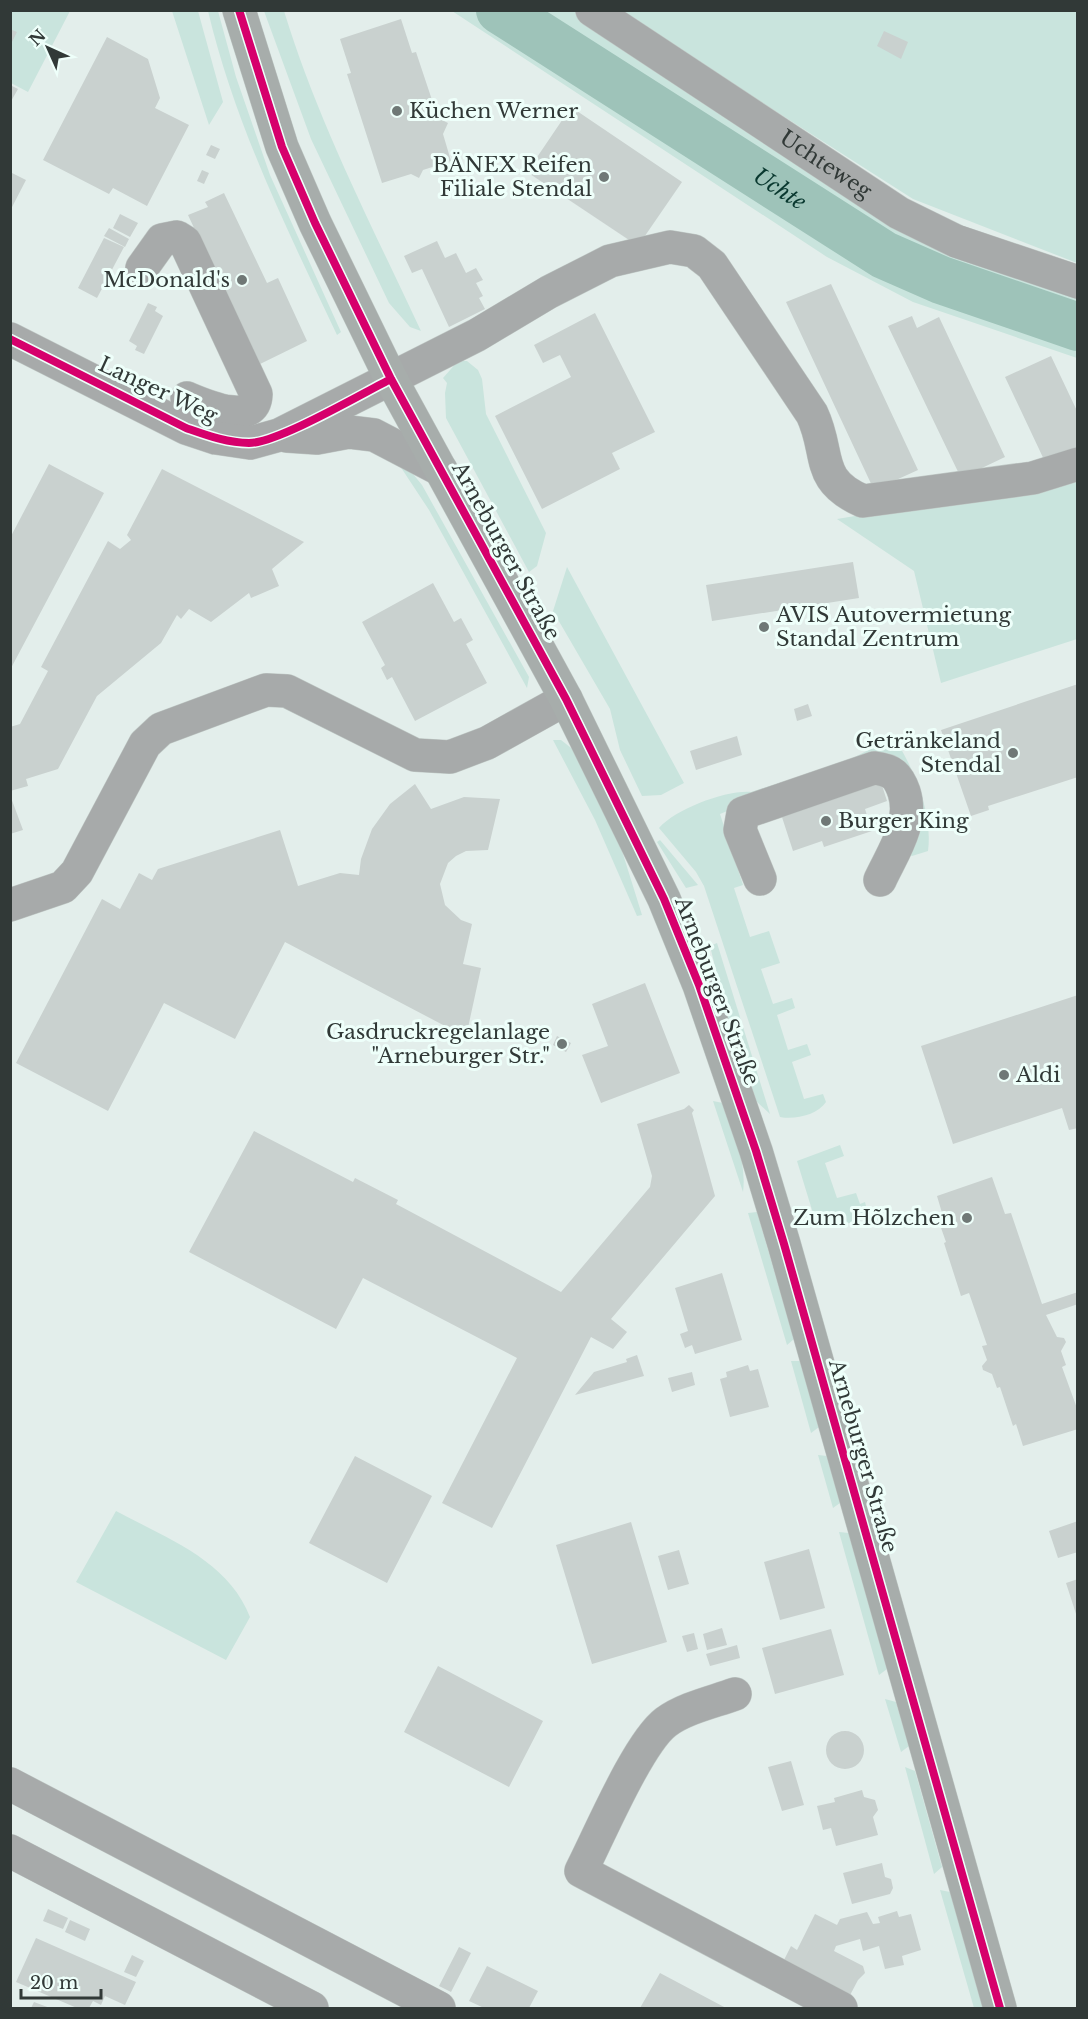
<svg xmlns="http://www.w3.org/2000/svg" width="1088" height="2019" viewBox="0 0 1088 2019" font-family="'Libre Baskerville',serif">
	<style>
		.green { fill: #c9e4dd }
		.lines { fill: none; stroke-linecap: round; stroke-linejoin: round }
		.river { stroke: #9ec3b9; stroke-width: 48 }
		.building { fill: #c9d1cf }
		.minor-casing { stroke: #c0c9c6; stroke-width: 34 }
		.major-casing { stroke: #c0c9c6; stroke-width: 34 }
		.minor { stroke: #a7aaaa; stroke-width: 33 }
		.major { stroke: #a7adab; stroke-width: 33 }
		.cycleway-casing { stroke: #eefffa; stroke-width: 11 }
		.cycleway { stroke: #d6006c; stroke-width: 8 }
		.poi-dot { fill: #6f7876; stroke: #eefffa; stroke-width: 2 }
		.labels { text-anchor: middle; dominant-baseline: central; stroke-width: 6; stroke-linejoin: round; paint-order: stroke }
		.poi-label { font-size: 21px; fill: #313937; stroke: #eefffa; text-anchor: end }
		.street-label { font-size: 21px; fill: #313937; stroke: #eefffa }
		.water-label { font-size: 22px; font-style: italic; fill: #09382f; stroke: #eefffa }
	</style>
	<rect width="100%" height="100%" fill="#e3eeeb"/>
	<path class="green" d="M10,11H70L28,92L11,83Z
		M172,11H198L223,102L209,125Z
		M208,11H218L236,77L270,175L341,332L337,335C287,229 235,125 208,11Z
		M264,11H284C318,122 372,226 421,331L410,327L389,303L311,139Z
		M452,11H575L768,137L1077,294V358L913,302L827,257Z
		M619,11H1077V263L913,199Z
		M458,361H467L478,370L482,379L486,414L546,533L537,566L529,572L446,418L445,393L447,383L443,378Z
		M398,463H404L422,485L529,677L527,688L429,510Z
		M1077,479V639L941,683L914,571L837,519Z
		M567,567L684,783L661,795L642,796L620,750L610,709L553,611Z
		M894,737C914,769 933,813 928,851L912,856L908,854L906,779L742,805L720,814L743,885L734,888L750,937L769,931L780,963L761,969L773,1004L792,998L795,1008L777,1015L788,1050L807,1044L811,1055L792,1062L804,1099L823,1094L826,1102C817,1115 795,1120 780,1117L704,886L696,872L659,828C676,809 726,790 751,792L845,762Z
		M553,740H561L575,751L618,838L642,915L637,916L595,820Z
		M660,840L698,885L686,888L657,842Z
		M717,943L770,1114L755,1100L728,1019L710,946Z
		M713,1101L723,1103C733,1132 747,1161 743,1192Z
		M840,1145L844,1156L825,1163L837,1198L856,1193L860,1204L865,1202L869,1218L851,1223H816L797,1161Z
		M757,1212L794,1339L787,1345L748,1213Z
		M791,1361H800L819,1427L811,1433Z
		M818,1455L827,1456L840,1503L833,1508Z
		M116,1511C166,1538 228,1560 250,1617L226,1660L76,1582Z
		M839,1532L849,1533L887,1669L879,1675Z
		M885,1699L896,1702L909,1746L901,1752Z
		M905,1767L915,1771L942,1867L934,1874Z
		M940,1890L950,1892L983,2008H974Z"/>
	<g class="lines">
		<path class="river" id="s1" d="M500,10L884,255L941,280L1078,327"/>
	</g>
	<path class="building" d="M401,19L412,53L416,52L438,118L448,123L443,134L451,161L423,170L419,178L411,174L382,183L347,74L351,73L340,39Z
		M10,29L17,32L10,46Z
		M884,31L908,42L901,59L877,46Z
		M107,37L148,59L160,98L155,108L189,125L147,206L113,188L109,194L43,160Z
		M10,85L18,89L10,103Z
		M571,107L682,182L638,246L527,172Z
		M211,145L220,149L215,159L206,155Z
		M202,170L209,173L204,184L197,181Z
		M10,172L26,180L10,211Z
		M224,193L267,283L278,278L307,341L258,365L188,215L208,207L205,202Z
		M120,214L138,223L130,237L113,228Z
		M109,228L129,239L125,247L104,236Z
		M104,238L124,247L97,298L78,288Z
		M437,241L445,258L456,253L466,273L476,268L483,280L476,283L483,296L479,298L485,309L449,327L422,269L412,273L404,256Z
		M831,284L918,470L874,490L786,302Z
		M148,303L157,307L155,311L163,316L144,354L135,350L137,346L129,341Z
		M595,313L655,432L612,453L620,469L542,509L495,416L571,377L560,355L543,363L534,345Z
		M912,316L917,328L939,317L1005,457L961,478L888,326Z
		M1051,356L1078,413V451L1047,466L1005,377Z
		M49,464L104,493L10,670V538Z
		M162,469L304,542L272,569L279,586L251,598L249,593L211,622L189,609L181,619L177,615L161,643L97,696L58,769L26,779L28,786L10,791V727L20,724L48,671L41,667L108,541L120,549L131,540L127,535Z
		M853,562L859,598L712,621L706,585Z
		M433,583L454,622L461,618L473,640L466,644L487,683L415,721L392,677L387,680L381,668L385,665L362,622Z
		M1078,684V777L988,806L989,810L971,816L941,730Z
		M808,704L812,716L797,721L794,709Z
		M737,736L742,755L696,770L690,751Z
		M880,779L887,801L865,809L872,831L824,847L822,841L793,851L780,811Z
		M415,784L431,809L464,797L500,799L488,850L466,851L456,856L448,863L440,884L445,905L461,920L472,924L463,964L481,968L466,1037L285,942L235,1039L164,1003L108,1111L16,1063L102,899L120,909L139,873L152,880L158,869L280,830L298,886L340,873L359,875L361,859L372,829L390,804Z
		M10,795L23,830L10,834Z
		M645,983L680,1073L601,1103L582,1055L608,1046L592,1004Z
		M1078,995V1128L1069,1130L1062,1108L953,1144L921,1046Z
		M557,1036L571,1043L566,1052L553,1045Z
		M689,1105L694,1110L692,1113L715,1196L611,1319L627,1332L613,1349L591,1337L492,1528L442,1503L517,1358L363,1278L336,1329L189,1252L254,1131L353,1182L355,1178L398,1200L396,1204L561,1292L650,1187L652,1176L637,1124L684,1109Z
		M992,1177L1005,1214L1011,1213L1042,1304L1078,1292V1304L1046,1315L1057,1337L1064,1338L1066,1342L1061,1351L1066,1365L1062,1367L1078,1411V1429L1023,1446L1016,1424L1013,1426L1000,1387L997,1388L992,1374L983,1370L982,1366L987,1360L982,1346L987,1345L969,1293L961,1296L944,1243L946,1242L940,1225L945,1223L937,1196Z
		M722,1273L742,1340L695,1354L692,1345L685,1348L680,1334L688,1331L675,1288Z
		M637,1355L644,1376L575,1395L594,1372L627,1362L626,1359Z
		M748,1365L750,1371L758,1369L769,1407L730,1417L720,1379L727,1377L726,1372Z
		M692,1372L695,1385L672,1392L668,1378Z
		M355,1456L432,1496L387,1583L309,1543Z
		M1078,1521V1552L1058,1558L1049,1531Z
		M631,1522L667,1642L592,1664L556,1545Z
		M809,1549L825,1608L780,1620L764,1562Z
		M679,1550L689,1584L668,1590L658,1556Z
		M1078,1579V1617H1077L1066,1583Z
		M722,1628L727,1645L707,1650L703,1634Z
		M831,1629L844,1675L775,1694L762,1648Z
		M694,1633L698,1649L687,1652L682,1636Z
		M737,1645L740,1658L710,1666L706,1654Z
		M438,1666L543,1721L509,1787L404,1732Z
		M826 1750a19 19 0 1 1 38 0a19 19 0 1 1-38 0Z
		M791,1761L804,1805L782,1811L768,1767Z
		M862,1790L864,1797L875,1800L878,1810L873,1817L878,1835L836,1846L831,1828L823,1830L817,1806L835,1802L834,1798Z
		M882,1863L885,1877L891,1879L893,1888L890,1894L852,1904L843,1873Z
		M48,1909L68,1918L63,1929L43,1921Z
		M897,1911L899,1917L911,1914L921,1950L902,1956L904,1965L885,1969L879,1946L863,1951L860,1939L836,1946L834,1951L863,1966L865,1973L858,1980L848,1999L782,1964L791,1946L797,1950L815,1914L837,1925L840,1919L867,1912L873,1924L880,1923L878,1917Z
		M70,1920L90,1929L85,1941L65,1932Z
		M36,1938L136,1982L125,2005L105,1996L101,2005L93,2001L89,2008H77L16,1982Z
		M459,1947L471,1953L451,1992L439,1986Z
		M132,1955L144,1961L136,1977L124,1972Z
		M487,1966L538,1991L529,2008H484L469,2001Z
		M660,1973L726,2008H640Z
		M34,2002L50,2008H31Z"/>
	<g class="lines">
		<defs>
			<g id="minor">
				<path id="s2" d="M592,10L899,213L956,241L1078,282"/>
				<path d="M142,268L162,240L177,237L185,242L256,394C255,428 204,405 187,398"/>
				<path d="M10,339L186,428L216,438L250,443L279,435L477,335L549,292L610,261L670,247L694,251L712,265L812,414C831,454 814,480 863,501L1033,478L1078,464"/>
				<path d="M287,436L317,438L349,432L374,435L441,470"/>
				<path d="M760,879L740,830L743,813L874,768C892,770 898,775 904,792C914,823 893,852 880,880"/>
				<path d="M10,905L63,887L77,872L145,744L161,729L266,690L287,691L415,755L450,757L487,743L566,699"/>
				<path d="M735,1694C713,1702 685,1708 666,1722C638,1743 599,1836 581,1871L841,2008"/>
				<path d="M10,1784L439,2008"/>
				<path d="M10,1851L312,2008"/>
			</g>
			<path id="major" d="M239,10L282,147L315,223L391,379L566,699L664,899L699,985L756,1151L784,1244L1000,2008"/>
		</defs>
		<use href="#minor" class="minor-casing"/>
		<use href="#major" class="major-casing"/>
		<use href="#minor" class="minor"/>
		<use href="#major" class="major"/>
		<defs>
			<path id="cycleway" d="M239,10L282,147L315,223L391,379L566,699L664,899L699,985L756,1151L784,1244L1000,2008
				M10,339L186,428C206,435 227,443 249,443C278,443 361,394 391,379"/>
		</defs>
		<use href="#cycleway" class="cycleway-casing"/>
		<use href="#cycleway" class="cycleway"/>
	</g>
	<g class="poi-dot">
		<circle cx="397" cy="111" r="6"/>
		<circle cx="604" cy="177" r="6"/>
		<circle cx="242" cy="280" r="6"/>
		<circle cx="764" cy="627" r="6"/>
		<circle cx="1013" cy="753" r="6"/>
		<circle cx="826" cy="821" r="6"/>
		<circle cx="562" cy="1044" r="6"/>
		<circle cx="1004" cy="1075" r="6"/>
		<circle cx="967" cy="1218" r="6"/>
	</g>
	<g class="labels">
		<g class="poi-label">
			<text x="409" y="111" text-anchor="start">Küchen Werner</text>
			<text x="592" y="165">BÄNEX Reifen<tspan x="592" dy="24">Filiale Stendal</tspan></text>
			<text x="230" y="280">McDonald's</text>
			<text x="776" y="615" text-anchor="start">AVIS Autovermietung<tspan x="776" dy="24">Standal Zentrum</tspan></text>
			<text x="1001" y="741">Getränkeland<tspan x="1001" dy="24">Stendal</tspan></text>
			<text x="838" y="821" text-anchor="start">Burger King</text>
			<text x="550" y="1032">Gasdruckregelanlage<tspan x="550" dy="24">"Arneburger Str."</tspan></text>
			<text x="1016" y="1075" text-anchor="start">Aldi</text>
			<text x="955" y="1218">Zum Hõlzchen</text>
		</g>
		<g class="street-label">
			<text stroke="none"><textPath href="#s2" startOffset="280">Uchteweg</textPath></text>
			<text transform="translate(158 390) rotate(25)">Langer Weg</text>
			<text transform="translate(506 551) rotate(61)">Arneburger Straße</text>
			<text transform="translate(717 991) rotate(69)">Arneburger Straße</text>
			<text transform="translate(863 1456) rotate(74)">Arneburger Straße</text>
		</g>
		<g class="water-label">
			<text stroke="none"><textPath href="#s1" startOffset="332">Uchte</textPath></text>
		</g>
	</g>
	<rect width="1088" height="2019" fill="none" stroke="#313937" stroke-width="24"/>
	<g transform="translate(48 48) rotate(315)" stroke="#eefffa" stroke-width="4.5" paint-order="stroke">
	<path d="M0-4.5L10 22L0 15L-10 22Z" fill="#313937"/>
	<text y="-9" font-size="16" font-weight="bold" text-anchor="middle" fill="#313937">N</text>
	</g>
	<path d="M21 1989v9h80v-9" fill="none" stroke="#313937" stroke-width="3"/>
	<text x="30" y="1989" font-size="18" fill="#313937" stroke="#eefffa" stroke-width="4.5" paint-order="stroke">20 m</text>
</svg>
